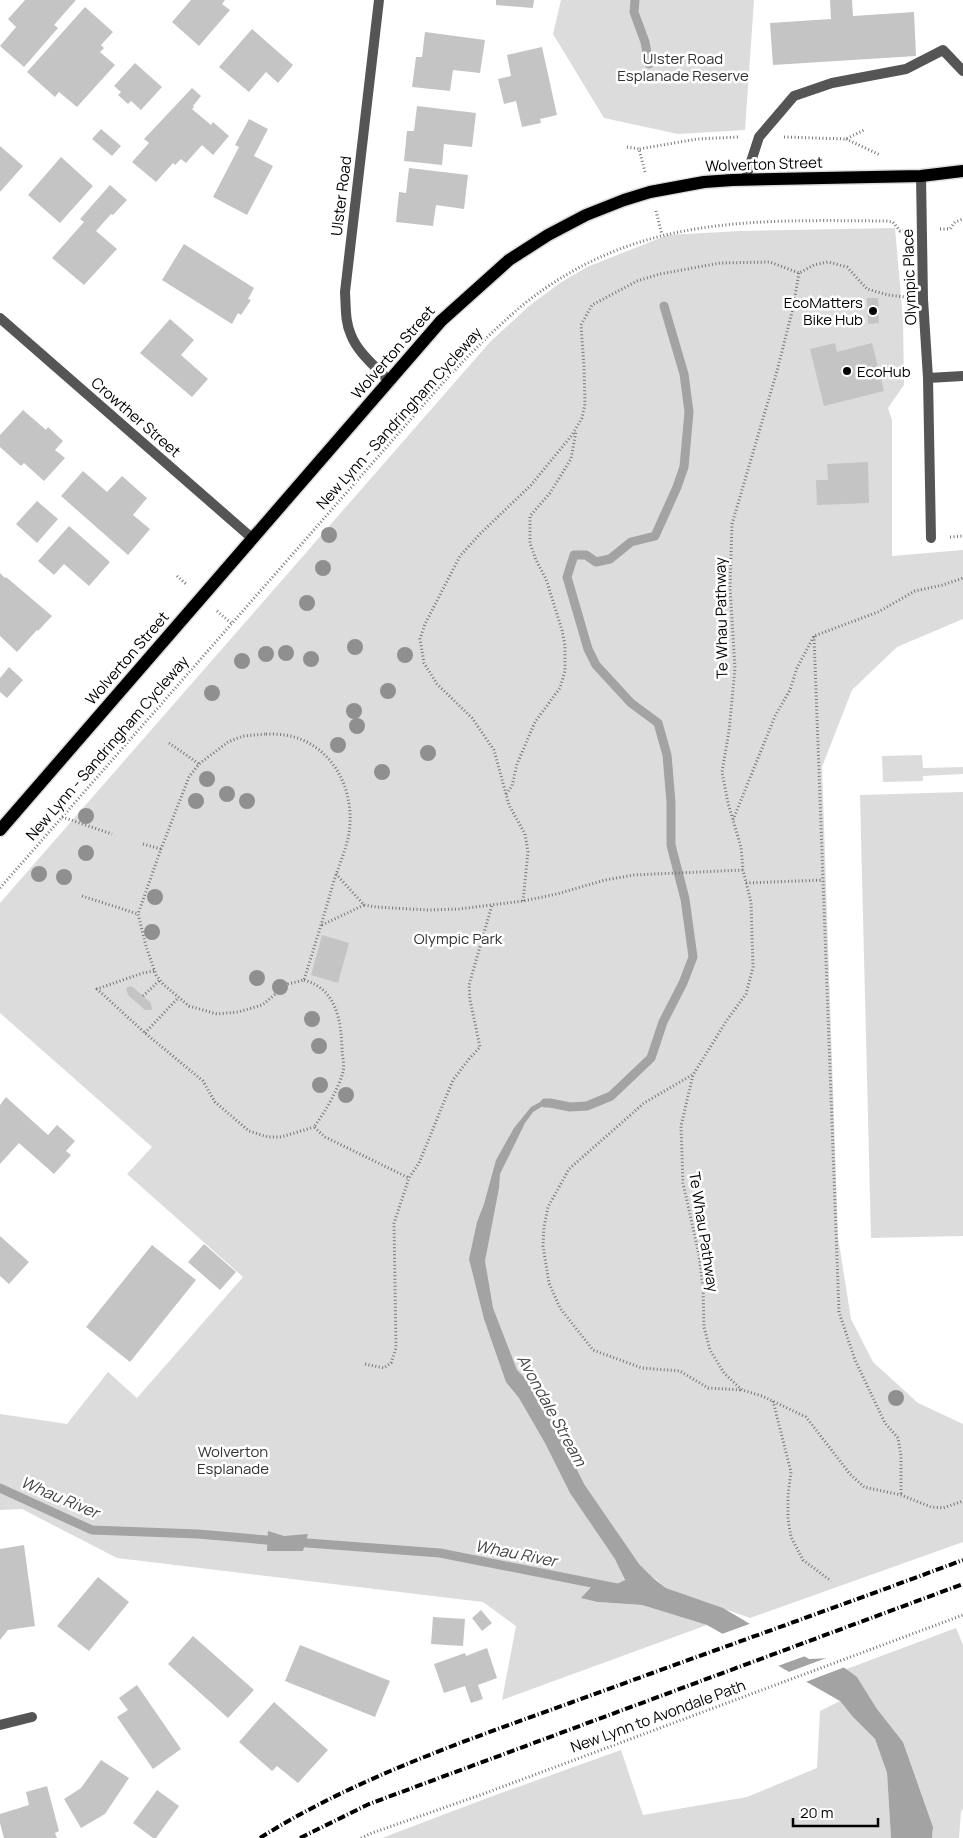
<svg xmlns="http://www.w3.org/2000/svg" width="963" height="1838" viewBox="0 0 963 1838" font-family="Manrope,sans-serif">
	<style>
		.green { fill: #dcdcdc }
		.water { fill: #a3a3a3 }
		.pier { fill: #fff }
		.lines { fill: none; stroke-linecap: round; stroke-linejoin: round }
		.stream { stroke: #a3a3a3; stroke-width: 9 }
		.building { fill: #c4c4c4 }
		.primary-casing { stroke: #dbdbdb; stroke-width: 15 }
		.path { stroke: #777; stroke-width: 3; stroke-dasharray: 1 2.5; stroke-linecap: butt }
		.service { stroke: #555; stroke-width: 10 }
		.minor { stroke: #555; stroke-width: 10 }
		.primary { stroke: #000; stroke-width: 12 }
		.rail { stroke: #000; stroke-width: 4; stroke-dasharray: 8 2.5 1 2.5; stroke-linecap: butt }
		.tree { fill: #8f8f8f }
		.poi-dot { fill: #000; stroke: #fff; stroke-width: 2 }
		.labels { text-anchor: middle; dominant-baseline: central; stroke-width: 5; stroke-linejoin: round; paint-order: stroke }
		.park-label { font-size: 15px; fill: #333; stroke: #fff }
		.street-label { font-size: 15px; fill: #000; stroke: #fff }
		.poi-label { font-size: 15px; fill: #000; stroke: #fff; text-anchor: end }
		.water-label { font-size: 16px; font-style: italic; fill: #444; stroke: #fff }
	</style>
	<rect width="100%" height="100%" fill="#fff"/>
	<path class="green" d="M561,0H754L745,130L678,134L604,118L553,34Z
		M895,228L903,319L904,385L888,408L892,420V556L963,550V619L897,647L852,690L822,767L838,1237L851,1319L873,1362L918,1403L963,1424V1542L750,1618L666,1588L656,1579L621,1572L625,1581L611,1587L594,1584L598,1602L642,1605L707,1625L502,1700L516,1626L483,1602L117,1558L22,1509L0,1510V1414L67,1424L108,1372L137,1398L243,1277L127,1174L152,1147L0,1013V903L490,342L529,306L560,283L587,267L668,235L740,231Z
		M922,755L923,768L963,767V774L923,776V781L883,782L882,756Z
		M963,792V1236L871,1238L860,795Z
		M956,1628L963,1645V1808L961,1812L959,1838H932L933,1827L903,1742L877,1709L857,1677L844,1670Z
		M840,1701L853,1717L875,1739L887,1773L891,1838H382L490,1797L621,1750L643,1815L747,1797L817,1768L820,1711Z"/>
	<path class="water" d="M542,1101H554L557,1105L543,1106L533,1112L525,1123L500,1174L499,1188L485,1261L493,1308L517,1370L528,1381L548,1411L584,1484L639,1564L653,1578L666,1588L723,1608L809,1659L831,1658L857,1677L877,1709L903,1742L933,1827L932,1838H891L887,1773L875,1739L853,1717L840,1701L707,1625L642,1605L598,1602L581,1598L594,1584L611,1587L625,1580L615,1559L570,1493L545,1443L519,1398L506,1382L484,1319L469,1259L477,1222L484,1204L496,1160L514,1128L531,1107Z
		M268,1531L284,1536L308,1534L303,1551H267Z"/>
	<path class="pier" d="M752,1623L808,1655L775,1667L719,1635Z
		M832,1656L845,1667L803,1683L786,1673Z"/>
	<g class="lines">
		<path class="stream" d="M635,0L634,12L645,42L649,64
			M545,1103H550L570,1107L587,1106L611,1096L651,1058L663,1022L683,983L693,957L685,899L671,845V802L667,755L658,723L631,703L596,665L588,649L567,577L574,555H586L596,562L610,559L631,542L655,536L677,487L684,467L689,412L684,374L664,306
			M0,1488L92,1530L198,1534L278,1541
			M294,1542L440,1553L622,1589"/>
	</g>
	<path class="building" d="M25,0H76L54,25L58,28L24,67L0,46L16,27L8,19Z
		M191,0H225L222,4L230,10L199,46L172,22Z
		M496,0H534L533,8L496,5Z
		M830,0H852L853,16L914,12L916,56L773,65L770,23L831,19Z
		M85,7L113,32L101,45L104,48L100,52L115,65L77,107L59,92L55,97L27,72Z
		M252,29L293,65L278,83L266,72L249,92L219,67Z
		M425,32L485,40L480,73L453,70L450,91L412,87L416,57H422Z
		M542,47L557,115L540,119L541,123L522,127L516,101L504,104L498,79L511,76L507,55Z
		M135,63L162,87L141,110L131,101L128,104L118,95L121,92L114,86Z
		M192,88L201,96L193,106L194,107L192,109L211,125L213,122L229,136L213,155L202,145L186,163L181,159L175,165L173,163L156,182L132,162L149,143L144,139Z
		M417,106L476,113L472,147L444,144L442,165L404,161L407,131H414Z
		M249,119L268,129L254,156L273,166L247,215L213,197L239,147L235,145Z
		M101,129L121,146L112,156L92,139Z
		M0,146L23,166L0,192Z
		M61,157L93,186L60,223L28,195Z
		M409,168L468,175L464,209L436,205L433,226L396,222L399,192L406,193Z
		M110,185L127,200L113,215L111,214L96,231L117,249L84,285L52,258L84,222L80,219Z
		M184,244L254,288L248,299L251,300L241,315L238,313L232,324L162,280Z
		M867,298H878L879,323L868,324Z
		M170,319L194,340L181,355L208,379L192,397L140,353Z
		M835,343L837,352L872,343L884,391L824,406L810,349Z
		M23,410L46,430L48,427L63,441L55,450L65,458L44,481L24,463L21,466L0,447V435Z
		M868,462L869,503L817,505L816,480H828L827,464Z
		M83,471L107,492L122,476L147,498L133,515L150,529L128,555L61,496Z
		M37,501L58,519L37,543L16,524Z
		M69,526L110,562L89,586L64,564L54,575L38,561Z
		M0,573L5,578L6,577L52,616L38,631L37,630L17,652L0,636Z
		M9,667L23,680L7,698L0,692V678Z
		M322,935L349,943L338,983L311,975Z
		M130,986L134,988L151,1003L152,1010H145L128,995L126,988Z
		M6,1097L48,1135L57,1125L75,1141L66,1151L71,1155L54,1174L19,1143L0,1164V1105Z
		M0,1236L29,1262L9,1284L0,1276Z
		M204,1244L236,1272L220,1290L188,1262Z
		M152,1245L196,1280L130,1362L86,1327Z
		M24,1545L35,1626L8,1630L0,1640V1549Z
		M98,1577L129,1602L89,1651L57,1626Z
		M481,1610L492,1623L482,1631L472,1618Z
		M433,1617L465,1619L463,1646L431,1644Z
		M193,1636L254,1690L228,1718L168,1664Z
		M300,1645L390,1681L375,1717L285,1681Z
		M487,1648L497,1678L478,1685L483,1699L471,1703L465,1686L444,1693L434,1664L465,1653L466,1656Z
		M137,1685L181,1749L153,1769L117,1717L128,1710L119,1698Z
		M274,1702L328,1750L298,1783L277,1766L272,1771L239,1742Z
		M101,1760L129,1778L105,1814L81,1828L64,1799L81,1788Z
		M47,1786L59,1831L55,1833L57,1838H4L0,1823V1814L29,1805L26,1792Z
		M157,1790L179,1806L156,1838H153L133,1823Z"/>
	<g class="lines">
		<defs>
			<path id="primary" d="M0,830L441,321L509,260L548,235L586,215L624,200L650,192L704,182L732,180L921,176L963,171"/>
		</defs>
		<use href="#primary" class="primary-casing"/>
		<path class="path" d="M784,137L846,139L864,130
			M846,139L880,155
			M627,147L639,149
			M645,172L639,149L697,139L738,137
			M656,211L662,235
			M940,229H950L955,222L963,219
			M799,273L793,308L777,371L732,524L730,587L735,668L729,731L722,772L728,803L741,847L743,870L751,902L753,967L746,994L727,1020L693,1075L681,1126L683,1183L699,1255L703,1288L704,1327L710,1350L724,1373L742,1390L762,1396L806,1417L850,1474L864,1487L901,1495L931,1507L943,1508L963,1501
			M950,537L963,536
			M177,576L186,584
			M217,611L231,623
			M814,636L839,1312L855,1360L885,1423L898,1438L901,1456V1495
			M266,734C272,734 279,734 285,735C331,742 356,789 349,833C346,851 338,867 333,884C324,916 314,948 304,980L288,984L262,1005L238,1012L217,1014L189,1006L163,984L156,975L146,946L138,914L161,849L189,777L199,764L228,742L243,736Z
			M169,743L199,764
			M506,794L512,786L517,764L535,722L560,688L565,671V646L562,630L546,579L536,560L530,543V516L550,493L571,459L576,431
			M62,817L112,834
			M733,820L775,716L790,690L797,668L814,636L878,612L915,591L943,585L963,578
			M143,844L161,849
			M336,874L364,905L376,907L428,910L459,909L523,901L557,894L605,880L634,875L743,870
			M746,883L823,880
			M0,888L440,386C467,357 494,329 524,304C636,215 752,220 886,221L893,222L900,231L903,230
			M82,896L138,914
			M523,901L528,852L525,834L509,805L494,750L472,718L437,684L424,663L420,639L425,624L460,556L480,534L531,485L572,435L582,418L585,404L584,367L581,325L592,305L637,281L660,274L720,263L770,262L799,273L814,265L828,262L847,267L867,289L888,295L905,297
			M322,925L364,905
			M154,971L143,973L97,989L145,1033L203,1081L215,1102L249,1131L268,1137H281L314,1127
			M304,980C336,989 341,1019 342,1049C342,1056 345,1065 343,1072C338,1090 325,1112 314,1127L325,1137L409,1178
			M143,996L160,980
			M145,1033L178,998
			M692,1075L644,1103L569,1169L548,1207L544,1227L543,1246L549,1283L560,1308L593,1350L642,1368L680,1371L708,1388L742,1390
			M365,1364L384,1368L391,1363L396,1348L394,1223L409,1178L419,1163L453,1080L469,1059L480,1047L470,1000L469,985L492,905
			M773,1401L791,1472L788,1495V1519L791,1537L803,1560L831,1581
			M361,1838L372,1833L483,1794L963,1615"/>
		<path class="service" d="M745,180L759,137L794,96L832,83L906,69L943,50L963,71
			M931,538L928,378L963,376"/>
		<path class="minor" d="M379,0L345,292C346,307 345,322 351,335C358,353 376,367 389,381
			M921,176L923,299L928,378
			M0,318L253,539
			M0,1725L32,1717"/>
		<use href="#primary" class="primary"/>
		<path class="rail" d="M260,1838C353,1779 467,1740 570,1703C701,1655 832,1609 963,1560
			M300,1838L369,1804L963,1584"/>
	</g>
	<g class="tree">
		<circle cx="329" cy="535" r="8"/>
		<circle cx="323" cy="568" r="8"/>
		<circle cx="307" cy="603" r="8"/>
		<circle cx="355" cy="647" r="8"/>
		<circle cx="286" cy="653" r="8"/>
		<circle cx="266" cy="654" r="8"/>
		<circle cx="405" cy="655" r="8"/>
		<circle cx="311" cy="659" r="8"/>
		<circle cx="242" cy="661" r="8"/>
		<circle cx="388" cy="691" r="8"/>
		<circle cx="212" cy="693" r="8"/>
		<circle cx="354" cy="711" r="8"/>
		<circle cx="357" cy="726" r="8"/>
		<circle cx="338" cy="745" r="8"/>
		<circle cx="428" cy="753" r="8"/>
		<circle cx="382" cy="772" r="8"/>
		<circle cx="207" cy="779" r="8"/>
		<circle cx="227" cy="794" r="8"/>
		<circle cx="196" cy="801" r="8"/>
		<circle cx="247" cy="801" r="8"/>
		<circle cx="86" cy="816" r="8"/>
		<circle cx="86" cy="853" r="8"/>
		<circle cx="39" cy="874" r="8"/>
		<circle cx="64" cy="877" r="8"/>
		<circle cx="155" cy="897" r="8"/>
		<circle cx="152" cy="932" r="8"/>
		<circle cx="257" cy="978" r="8"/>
		<circle cx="280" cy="987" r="8"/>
		<circle cx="312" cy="1019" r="8"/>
		<circle cx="319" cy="1046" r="8"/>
		<circle cx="320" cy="1085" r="8"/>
		<circle cx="346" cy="1095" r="8"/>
		<circle cx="896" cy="1398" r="8"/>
	</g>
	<g class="poi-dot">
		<circle cx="873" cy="311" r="5"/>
		<circle cx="847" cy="371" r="5"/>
	</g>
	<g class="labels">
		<g class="park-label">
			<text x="683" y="58">Ulster Road<tspan x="683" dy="17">Esplanade Reserve</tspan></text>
			<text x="458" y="938">Olympic Park</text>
			<text x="233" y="1451">Wolverton<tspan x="233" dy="17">Esplanade</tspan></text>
		</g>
		<g class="street-label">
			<text transform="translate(764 164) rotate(-2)">Wolverton Street</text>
			<text transform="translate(341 196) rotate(-83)">Ulster Road</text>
			<text transform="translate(909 277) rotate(-92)">Olympic Place</text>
			<text transform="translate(393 352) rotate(-49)">Wolverton Street</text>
			<text transform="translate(136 417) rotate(41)">Crowther Street</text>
			<text transform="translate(399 418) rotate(-48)">New Lynn - Sandringham Cycleway</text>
			<text transform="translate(721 618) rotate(-91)">Te Whau Pathway</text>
			<text transform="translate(127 658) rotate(-49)">Wolverton Street</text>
			<text transform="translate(107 748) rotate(-49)">New Lynn - Sandringham Cycleway</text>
			<text transform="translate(704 1232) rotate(81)">Te Whau Pathway</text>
			<text transform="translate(658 1716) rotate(-20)">New Lynn to Avondale Path</text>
		</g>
		<g class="poi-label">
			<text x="863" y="302">EcoMatters<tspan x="863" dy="17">Bike Hub</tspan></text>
			<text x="857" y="371" text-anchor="start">EcoHub</text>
		</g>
		<g class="water-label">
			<text transform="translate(552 1410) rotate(61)">Avondale Stream</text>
			<text transform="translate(60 1497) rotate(23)">Whau River</text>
			<text transform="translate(516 1553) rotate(11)">Whau River</text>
		</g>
	</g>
	<path d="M793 1818v8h85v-8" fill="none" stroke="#000000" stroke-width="2.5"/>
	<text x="800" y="1818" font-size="15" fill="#000000" stroke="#ffffff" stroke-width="4" paint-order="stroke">20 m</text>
</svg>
